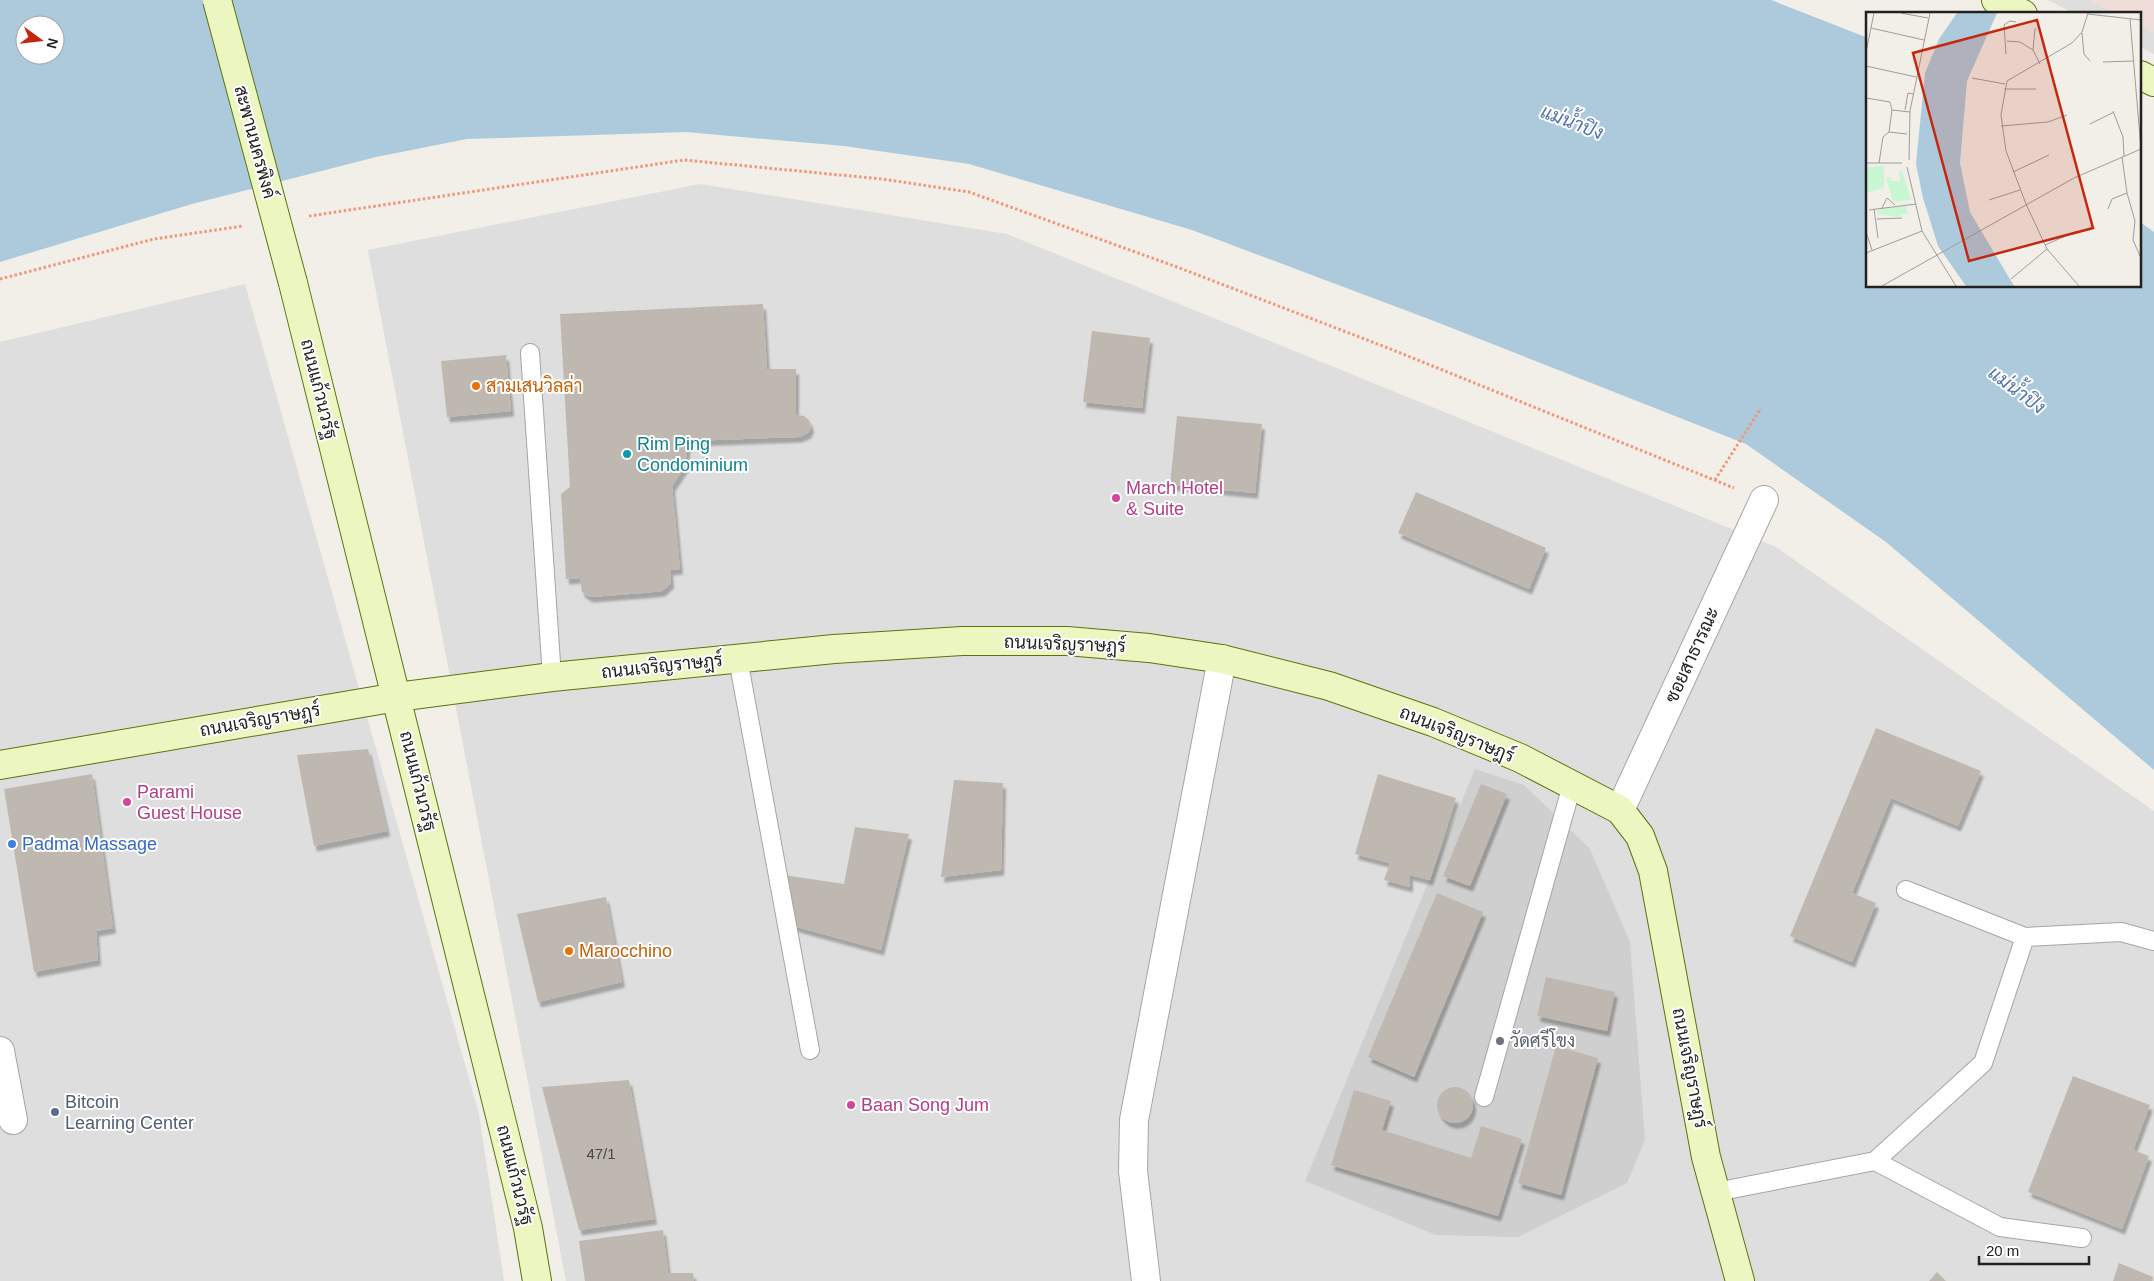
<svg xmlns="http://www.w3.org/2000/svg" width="2154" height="1281" viewBox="0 0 2154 1281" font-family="Arial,Sarabun,sans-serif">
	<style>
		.residential { fill: #dfdede }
		.commercial { fill: #f0ddd9 }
		.religious { fill: #cfcfcf }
		.water { fill: #accadb; fill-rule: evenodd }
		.building { fill: #beb8b1; filter: url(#shadow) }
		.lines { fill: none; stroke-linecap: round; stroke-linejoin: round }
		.lane-casing { stroke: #a5a5a5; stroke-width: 20 }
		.street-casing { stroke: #a5a5a5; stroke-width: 30 }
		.secondary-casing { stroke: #5a740c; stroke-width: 30 }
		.path { stroke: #f19678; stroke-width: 3; stroke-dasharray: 2.5 2.5; stroke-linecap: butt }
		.lane { stroke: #fff; stroke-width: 18 }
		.street { stroke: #fff; stroke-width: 28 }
		.secondary { stroke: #ecf6c1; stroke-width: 28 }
		.secondary-bridge-casing { stroke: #5a740c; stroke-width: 30; stroke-linecap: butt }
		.secondary-bridge { stroke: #ecf6c1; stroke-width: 28 }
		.food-dot { fill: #e8710a; stroke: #fff; stroke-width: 2 }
		.culture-dot { fill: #0f9aa8; stroke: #fff; stroke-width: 2 }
		.hotel-dot { fill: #d1479c; stroke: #fff; stroke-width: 2 }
		.shop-dot { fill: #3f7fe0; stroke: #fff; stroke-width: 2 }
		.worship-dot { fill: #6b7280; stroke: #fff; stroke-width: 2 }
		.service-dot { fill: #5c6f8a; stroke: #fff; stroke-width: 2 }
		.labels { text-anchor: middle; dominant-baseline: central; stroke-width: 4; stroke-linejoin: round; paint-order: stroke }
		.number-label { font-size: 15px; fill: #484745 }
		.street-label { font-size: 18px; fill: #212121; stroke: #fff }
		.food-label { font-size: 18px; fill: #c56008; stroke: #fff; text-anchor: start }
		.culture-label { font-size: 18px; fill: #0d838f; stroke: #fff; text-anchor: start }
		.hotel-label { font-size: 18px; fill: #b23c85; stroke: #fff; text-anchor: start }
		.shop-label { font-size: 18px; fill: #366cbe; stroke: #fff; text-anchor: start }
		.worship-label { font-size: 18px; fill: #5b616d; stroke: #fff; text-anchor: start }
		.service-label { font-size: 18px; fill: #4e5e75; stroke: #fff; text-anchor: start }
		.water-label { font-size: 19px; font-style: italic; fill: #5273ac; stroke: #fff }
		.inset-road { fill: none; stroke: #9e9d98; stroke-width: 1 }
		.view { fill: #c5260d; fill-opacity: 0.15; stroke: #c5260d; stroke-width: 2.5 }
		.inset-edge { fill: none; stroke: #212121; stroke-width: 2.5 }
	</style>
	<defs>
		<filter id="shadow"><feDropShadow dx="3" dy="5.5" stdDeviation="1" flood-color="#0004"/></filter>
	</defs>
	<rect width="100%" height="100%" fill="#f1efe8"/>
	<path class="residential" d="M2048,0H2154V54L2140,47V14H2075Z
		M700,184L1007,234L1776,547L2154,811V1281H566L368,250Z
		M245,284L479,1114L504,1281H0V342Z"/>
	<path class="commercial" d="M2088,0H2154V33L2140,26V14H2116Z"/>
	<path class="religious" d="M1475,769L1524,785L1590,849L1630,942L1645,1140L1627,1183L1518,1237L1436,1235L1305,1181Z"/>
	<path class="water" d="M0,0H1771L1868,38V286H2140V222L2154,232V770L1886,542L1746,444L1434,321L1192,230L969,164L844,146L686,132L467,139L376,157L192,204L0,262ZM25,25H55V55H25Z"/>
	<path class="building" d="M763,304L767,369H796V415L804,416L809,420L811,427L808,433L799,437L688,441L685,467L672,486L680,569L670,570L671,583L662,591L643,593L590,597L582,592L580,578L566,579L561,494L570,487L560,314Z
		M1092,331L1150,338L1142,408L1083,402Z
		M506,355L511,411L447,417L441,361Z
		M1177,416L1262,424L1255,493L1170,485Z
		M1416,492L1546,548L1529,589L1398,533Z
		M1876,728L1981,771L1958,826L1891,798L1852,893L1876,903L1852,962L1790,936Z
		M368,749L387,831L314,846L297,755Z
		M92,774L113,928L96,931L98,960L34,972L4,789Z
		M1378,774L1456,798L1430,880L1410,875V887L1384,880L1390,863L1355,854Z
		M954,780L1003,783L1001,870L941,877Z
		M1481,784L1507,794L1470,886L1443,876Z
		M855,827L909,834L881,950L793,926L784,875L844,884Z
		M1437,893L1483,912L1414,1077L1368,1057Z
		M606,897L622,982L538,1002L517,914Z
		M1546,977L1615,992L1607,1031L1537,1016Z
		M1556,1046L1598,1058L1561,1195L1518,1183Z
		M2073,1076L2150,1105L2133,1150L2149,1156L2122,1229L2028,1192Z
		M629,1080L654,1219L579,1230L542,1087Z
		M1437 1105a18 18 0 1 1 36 0a18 18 0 1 1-36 0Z
		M1354,1090L1391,1101L1382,1130L1471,1158L1481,1126L1522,1139L1498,1216L1331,1165Z
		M663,1230L668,1273H693L694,1281H585L579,1241Z
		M2119,1263L2153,1277L2152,1281H2113Z
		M1937,1272L1946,1281H1929Z"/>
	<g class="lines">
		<defs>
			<path id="lane" d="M530,353L552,677
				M738,659L810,1050
				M1906,890L2025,937L2121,932L2154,941
				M1484,1097L1572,785
				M1875,1161L2000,1227L2082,1238
				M1716,1192L1875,1161L1983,1063L2025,937"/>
			<path id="street" d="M1620,810L1764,500
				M0,1051L13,1120
				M1146,1281L1133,1171L1134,1120L1222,659"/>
			<path id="secondary" d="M1996,0L2023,14
				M2140,75L2154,82
				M293,283L528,1228L537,1281
				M0,765L397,697L552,677L834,649L962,641H1067L1149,648L1222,659L1329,686L1433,722L1520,758L1620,810L1640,836L1653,871L1706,1157L1740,1281"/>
		</defs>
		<use href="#lane" class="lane-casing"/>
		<use href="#street" class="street-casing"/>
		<use href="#secondary" class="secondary-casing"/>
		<path class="path" d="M309,216L684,160L882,179L969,192L1177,267L1388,348L1734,488
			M0,279L154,239L243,226
			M1715,480L1761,408"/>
		<use href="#lane" class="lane"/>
		<use href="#street" class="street"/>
		<use href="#secondary" class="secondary"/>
		<defs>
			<path id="secondary-bridge" d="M217,0L293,283"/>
		</defs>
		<use href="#secondary-bridge" class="secondary-bridge-casing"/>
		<use href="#secondary-bridge" class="secondary-bridge"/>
	</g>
	<g class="food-dot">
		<circle cx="476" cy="386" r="5"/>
		<circle cx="569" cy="951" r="5"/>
	</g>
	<circle class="culture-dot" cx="627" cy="454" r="5"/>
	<g class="hotel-dot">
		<circle cx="1116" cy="498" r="5"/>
		<circle cx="127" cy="802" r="5"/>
		<circle cx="851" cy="1105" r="5"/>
	</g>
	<circle class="shop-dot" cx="12" cy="844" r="5"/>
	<circle class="worship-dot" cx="1500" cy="1041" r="5"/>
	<circle class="service-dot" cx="55" cy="1112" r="5"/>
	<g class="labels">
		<g class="number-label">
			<text x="601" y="1153">47/1</text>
		</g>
		<g class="street-label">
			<text transform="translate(255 142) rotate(75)">สะพานนครพิงค์</text>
			<text transform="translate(319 389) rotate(76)">ถนนแก้วนวรัฐ</text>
			<text transform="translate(1065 644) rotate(2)">ถนนเจริญราษฎร์</text>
			<text transform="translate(1692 655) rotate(-65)">ซอยสาธารณะ</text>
			<text transform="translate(662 666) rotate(-6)">ถนนเจริญราษฎร์</text>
			<text transform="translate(260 720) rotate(-10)">ถนนเจริญราษฎร์</text>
			<text transform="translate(1457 734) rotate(22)">ถนนเจริญราษฎร์</text>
			<text transform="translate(418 781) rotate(76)">ถนนแก้วนวรัฐ</text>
			<text transform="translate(1690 1068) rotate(79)">ถนนเจริญราษฎร์</text>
			<text transform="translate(515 1175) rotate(76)">ถนนแก้วนวรัฐ</text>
		</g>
		<g class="food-label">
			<text x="486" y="386">สามเสนวิลล่า</text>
			<text x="579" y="951">Marocchino</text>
		</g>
		<g class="culture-label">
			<text x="637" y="444">Rim Ping<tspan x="637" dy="21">Condominium</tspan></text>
		</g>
		<g class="hotel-label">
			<text x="1126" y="488">March Hotel<tspan x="1126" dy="21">&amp; Suite</tspan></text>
			<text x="137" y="792">Parami<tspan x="137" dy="21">Guest House</tspan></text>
			<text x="861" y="1105">Baan Song Jum</text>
		</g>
		<g class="shop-label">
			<text x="22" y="844">Padma Massage</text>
		</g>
		<g class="worship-label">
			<text x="1510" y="1041">วัดศรีโขง</text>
		</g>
		<g class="service-label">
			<text x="65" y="1102">Bitcoin<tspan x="65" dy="21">Learning Center</tspan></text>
		</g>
		<g class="water-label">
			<text transform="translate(1572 122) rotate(21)">แม่น้ำปิง</text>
			<text transform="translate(2017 390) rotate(37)">แม่น้ำปิง</text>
		</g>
	</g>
	<g transform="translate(1866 12)">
		<rect width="275" height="275" fill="#f1efe8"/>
		<path d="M18,154V176L0,181V155ZM36,158L45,188L27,190L20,165H24L25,169H34L33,160ZM39,194L43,202H35V205L11,202V198Z" fill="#c9f7d3"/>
		<path d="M91,1H131L101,69L94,151L104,200L148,274H100L72,234L57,186L50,152L59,61L73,27Z" fill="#accadb"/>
		<path class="inset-road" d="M35,1L62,6M222,2L275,8M264,7L275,137M5,16L58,28M216,21L218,42L224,49M141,29L154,30L167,38L174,52M167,38L169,16M0,40L8,1M140,42L138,13L144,9L150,10M237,50L268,49M0,54L50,65M106,66L139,72M138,77H170M0,86L24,90L26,98M39,98L42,81L47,82M247,99L257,125L258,144M224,112L248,100M135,114L182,110L201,103M41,122L23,120L26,98L44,100M256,145L261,181L269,209L267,228L275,246M43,148L44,99L64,1M0,151H36M13,151L17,125L23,120M41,155L56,219L90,274M147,160L183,143M123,188L154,178M16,196L21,186L29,193M8,197L12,226M242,197L246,187L261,181M3,198L50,192M11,207L36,206M0,220L6,238M179,233L211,219M0,241L56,219M145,267L181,237M16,274L208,166L275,137M213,274L181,237L160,192L140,139L135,103L141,69L206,31L216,20L222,1"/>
		<path class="view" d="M171,8L227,216L103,249L47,41Z"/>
		<rect width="275" height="275" class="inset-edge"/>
	</g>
	<g transform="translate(40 40) rotate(105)"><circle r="24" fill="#ffffff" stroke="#a6a6a6"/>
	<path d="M0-4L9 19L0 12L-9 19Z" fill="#c5260d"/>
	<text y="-8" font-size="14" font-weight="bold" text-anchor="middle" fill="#212121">N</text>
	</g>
	<path d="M1979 1256v8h110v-8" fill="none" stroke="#212121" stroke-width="2.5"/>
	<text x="1986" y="1256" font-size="15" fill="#212121" stroke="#ffffff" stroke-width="4" paint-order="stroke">20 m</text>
</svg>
